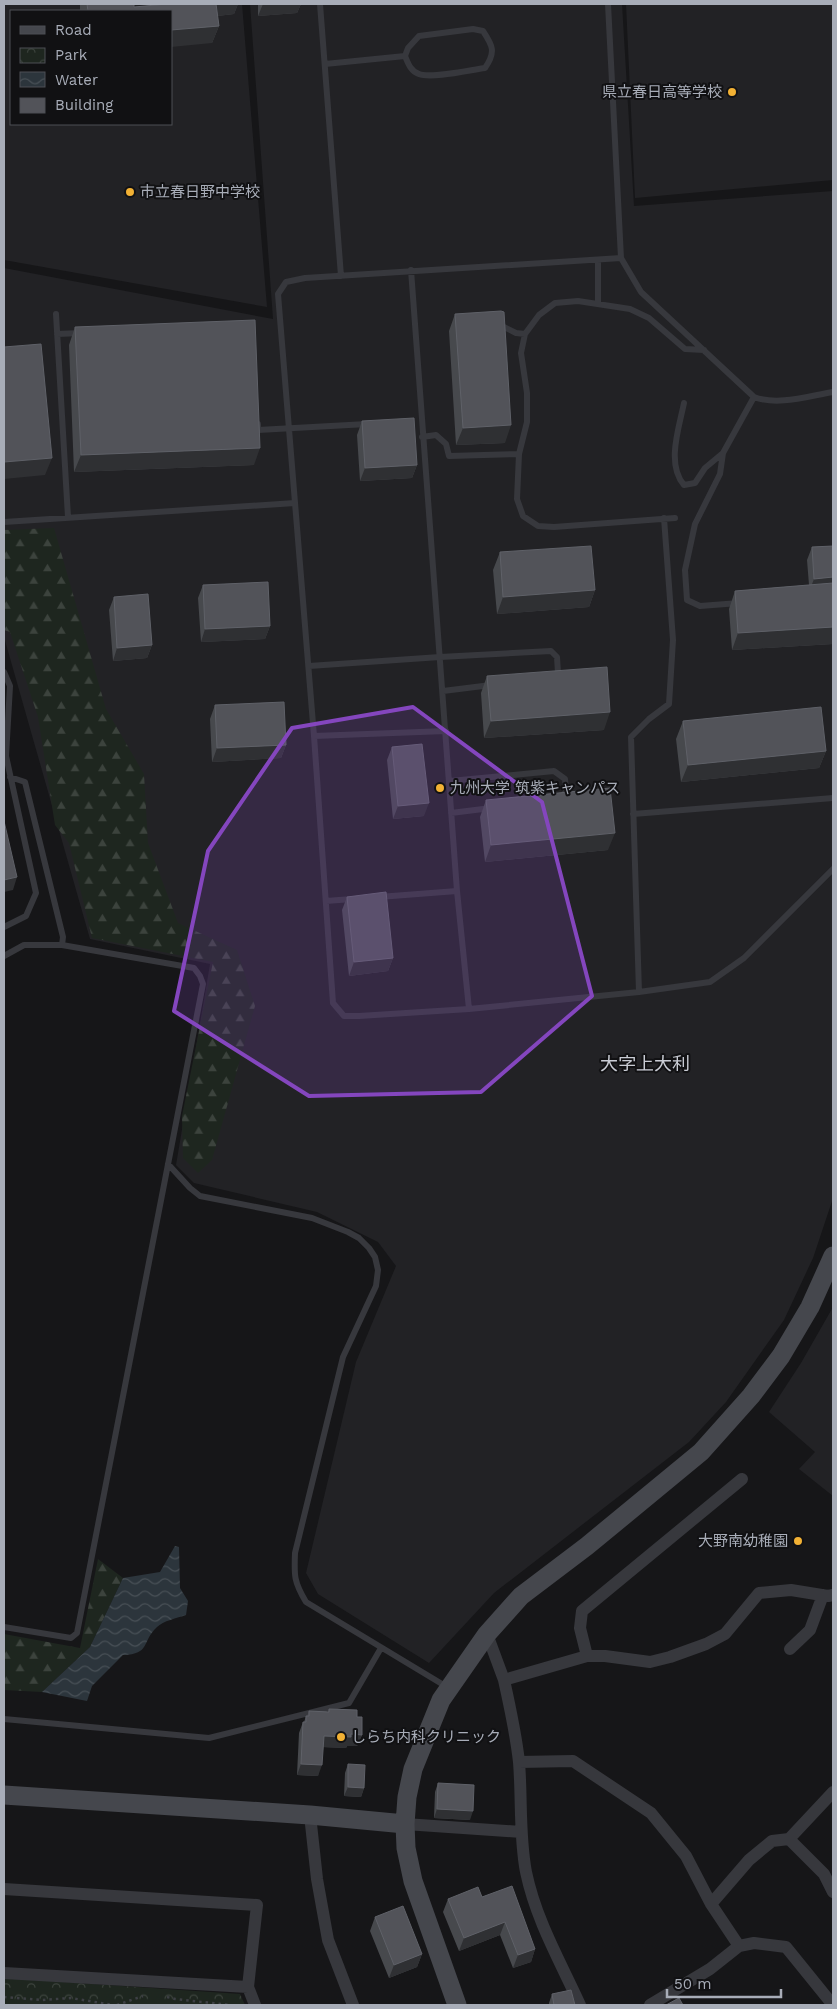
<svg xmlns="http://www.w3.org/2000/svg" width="837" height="2009" viewBox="0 0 837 2009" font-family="'Work Sans','Noto Sans JP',sans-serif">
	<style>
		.built { fill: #222225; fill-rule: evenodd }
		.forest { fill: url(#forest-firs) }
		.park { fill: url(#park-crowns) }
		.water { fill: url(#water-waves) }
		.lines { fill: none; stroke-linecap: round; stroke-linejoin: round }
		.path { stroke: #3d3f44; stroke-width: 2.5; stroke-dasharray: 2.5 4; stroke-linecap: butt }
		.lane { stroke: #37383d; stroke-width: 6 }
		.street { stroke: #37383d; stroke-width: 12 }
		.secondary { stroke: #45474d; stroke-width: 19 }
		.wall { fill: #47494d }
		.shaded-wall { fill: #2f3033 }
		.building { fill: #525359; stroke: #5f6168 }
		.marked { fill: #8446be; fill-opacity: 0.2; stroke: #8446be; stroke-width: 4; stroke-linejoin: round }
		.poi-dot { fill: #f2b134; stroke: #111113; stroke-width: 2 }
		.labels { text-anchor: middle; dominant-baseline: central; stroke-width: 4; stroke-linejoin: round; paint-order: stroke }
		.poi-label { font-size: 15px; fill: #a8adb8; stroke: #111113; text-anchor: start }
		.quarter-label { font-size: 18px; fill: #c9ccd4; stroke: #111113 }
	</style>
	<defs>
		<pattern id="forest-firs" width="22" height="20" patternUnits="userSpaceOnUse" patternTransform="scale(1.25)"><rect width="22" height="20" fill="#1e261f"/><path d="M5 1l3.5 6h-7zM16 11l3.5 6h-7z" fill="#3c433d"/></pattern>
		<pattern id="park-crowns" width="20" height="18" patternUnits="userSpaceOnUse" patternTransform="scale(1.25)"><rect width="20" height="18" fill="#1e261f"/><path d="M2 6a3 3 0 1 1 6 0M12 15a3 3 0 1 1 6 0" fill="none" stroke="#3c433d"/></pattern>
		<pattern id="water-waves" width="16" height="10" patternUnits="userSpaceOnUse" patternTransform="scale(1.25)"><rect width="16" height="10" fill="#2c353c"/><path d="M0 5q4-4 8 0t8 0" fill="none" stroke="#485056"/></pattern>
	</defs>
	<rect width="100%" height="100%" fill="#161618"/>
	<path class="built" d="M4,4H242L267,307L4,260ZM11,11H171V124H11Z
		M250,4H622L634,206L833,191V1198L813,1258L784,1320L726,1402L689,1442L494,1593L429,1663L318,1594L306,1573L356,1362L396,1266L378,1242L317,1212L194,1183L176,1165L210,964L90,939L4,637V268L273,319Z
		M626,4H833V180L635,198Z
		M833,1307V1496L799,1469L815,1452L769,1412L801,1363Z"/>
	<path class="forest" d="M54,528L106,709L144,774L148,843L178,923L237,950L255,1006L212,1160L198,1173L183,1158L182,1116L213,962L92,938L69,843L55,825L38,717L10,632L4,630V530Z
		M98,1559L123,1578L90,1647L42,1692L4,1690V1634L80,1648Z"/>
	<path class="park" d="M4,1978L240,1994L245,2005H4Z"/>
	<path class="water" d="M175,1546L179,1547L180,1588L188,1601L186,1615C177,1618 163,1621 157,1627C141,1642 151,1654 123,1655L92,1686L87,1701L42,1692L90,1647L123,1578L160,1572Z"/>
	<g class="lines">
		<path class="path" d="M4,1997L42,2000L71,1998L113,2005
			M167,1997L175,1999L230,2005
			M117,2005L143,1996"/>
		<path class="lane" d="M320,4L341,276
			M608,4L621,258L641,292L754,397C778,406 808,396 833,392
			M325,64L405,56C408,63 411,72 419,74C431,79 470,70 485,68C496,52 493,46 483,31L473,29L419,36L408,48L405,56
			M621,258L305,278L286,282L278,294L314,736L333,1003L344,1016H359L469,1009L639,992L710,982L744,958L833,869
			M598,260V304
			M411,270L457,891L469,1009
			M56,314L68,517
			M498,324L516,333L525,334
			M57,334L81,333
			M684,403C679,428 666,464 684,485L695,483L705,468L723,453
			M258,424V430L367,424
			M422,437L436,435L446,444L449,456L519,454
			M675,518L554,527L538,526L523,516L517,499L519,454L527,422V393L521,353L525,334L539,315L555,303L578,301L630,309L649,318L685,349L704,350
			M4,522L295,503
			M739,603L700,606L687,600L685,570L695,524L720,474L723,453L754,397
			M309,666L440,657L551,651L557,657L558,673L555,678
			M4,672L10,686L6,756L36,893L26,916L4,927
			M443,691L491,685
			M314,736L446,731
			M10,777L25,782L63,937L62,945
			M450,781L554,771L565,779L566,791L562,798
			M451,813L491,808
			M633,814L833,798
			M379,897L457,891
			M326,901L352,899
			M4,956L24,945H62L194,968L200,976L203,984L77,1633L71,1638L4,1627
			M639,992L631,737L649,719L669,704L673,640L664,518
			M168,1164L190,1188L200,1196L312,1218L348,1232L359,1238L369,1248L375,1257L378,1270L376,1286L343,1357L295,1553C294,1576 294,1582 306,1602L447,1687
			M4,1719L209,1738L349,1703L381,1648"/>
		<path class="street" d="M487,1634L504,1680L587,1656H605L650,1662L670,1657L706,1644L725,1634L759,1593L791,1590L828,1596L833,1595
			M790,1649L810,1630L823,1595
			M587,1656L580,1628L582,1611L742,1479
			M504,1680C510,1707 516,1734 519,1762C522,1799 519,1835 526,1872C536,1920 560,1961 580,2005
			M519,1762L573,1761L651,1813L686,1856L711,1904L739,1946
			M310,1815L317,1879L328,1940L353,2005
			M405,1824L521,1832
			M789,1839L824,1874L833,1892
			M4,1889L257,1905L248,1987L255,2005
			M711,1904L749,1860L772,1841L789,1839L833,1792
			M4,1973L248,1987
			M650,2005L710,1969L739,1946L754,1943L786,1947L833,2005"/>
		<path class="secondary" d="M4,1795L310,1815L405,1824
			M457,2005L413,1881L406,1848L405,1824L407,1797L413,1769L441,1700L487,1634L521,1596L587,1546L701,1452L751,1396L781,1356L810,1307L833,1256"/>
	</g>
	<path class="wall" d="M80,4H134V7L167,4H238L234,14L217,16L219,26L212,43L171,11H80Z
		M258,4H301L297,13L258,16Z
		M455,314L505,443L456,445L449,331Z
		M75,327L254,465L74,472L69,345Z
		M362,421L417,465L412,478L360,481L357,435Z
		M833,546V644L732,650L729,609L735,591L809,585L807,560L812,547Z
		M500,552L595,590L589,607L497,614L493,570Z
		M203,585L270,626L265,639L201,642L198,598Z
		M114,597L152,645L147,658L113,661L109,610Z
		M487,676L604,730L484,738L481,693Z
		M215,705L286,745L281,758L212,762L210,719Z
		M683,721L826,751L819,768L681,782L676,739Z
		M392,747L424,816L393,819L387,760Z
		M486,800L608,850L485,862L480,817Z
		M347,897L393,958L388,971L349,976L342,910Z
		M329,1709L357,1717L362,1735L357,1746H347L346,1748L323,1747L318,1776L297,1775L299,1733L303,1722H304L306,1716H307L309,1711L328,1712Z
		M348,1764L364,1788L361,1797L344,1796L345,1773Z
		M438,1783L470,1820L434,1818L435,1792Z
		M482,1897L535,1949L531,1962L513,1968L500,1935L459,1951L443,1912L448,1899Z
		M375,1917L422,1954L417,1967L389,1978L370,1931Z
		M552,1994L575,2005H549V2003Z"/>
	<path class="shaded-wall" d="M214,4H238L234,14L209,17Z
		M263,4H301L297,13L258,16Z
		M219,26L212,43L171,47V30Z
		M511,425L505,443L456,445L463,428Z
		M260,448L254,465L74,472L81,455Z
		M52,458L45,475L4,479V462Z
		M417,465L412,478L360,481L365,468Z
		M833,577V590L809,592L814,579Z
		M595,590L589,607L497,614L503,597Z
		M270,626L265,639L201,642L205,629Z
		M833,627V644L732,650L738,633Z
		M152,645L147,658L113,661L117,648Z
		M610,712L604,730L484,738L491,721Z
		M286,745L281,758L212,762L217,748Z
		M826,751L819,768L681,782L688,765Z
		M429,803L424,816L393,819L398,806Z
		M615,833L608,850L485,862L491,845Z
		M17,877L13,890L4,892V880Z
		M393,958L388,971L349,976L354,962Z
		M351,1734L362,1735L357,1746H347L346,1748L320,1747L324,1736Z
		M301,1764L322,1765L318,1776L297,1775Z
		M348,1787L364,1788L361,1797L344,1796Z
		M437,1809L473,1811L470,1820L434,1818Z
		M505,1922L500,1935L459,1951L464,1938Z
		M535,1949L531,1962L513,1968L518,1955Z
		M422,1954L417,1967L389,1978L394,1965Z"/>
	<path class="building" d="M87,4H134V7L167,4H216L219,26L171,30V11H88Z
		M501,311L504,312L511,425L463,428L455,314Z
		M255,320L260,448L81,455L75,327Z
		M41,344L52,458L4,462V347Z
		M414,418L417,465L365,468L362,421Z
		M591,546L595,590L503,597L500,552Z
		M833,546V577L814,579L812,547Z
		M268,582L270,626L205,629L203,585Z
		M833,583V627L738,633L735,591Z
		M148,594L152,645L117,648L114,597Z
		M607,667L610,712L491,721L487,676Z
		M284,702L286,745L217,748L215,705Z
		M821,707L826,751L688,765L683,721Z
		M422,744L429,803L398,806L392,747Z
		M610,788L615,833L491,845L486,800Z
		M4,821L17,877L4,880Z
		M386,892L393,958L354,962L347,897Z
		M329,1709L357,1710V1717H362V1735L351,1734V1737L324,1736L322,1765L301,1764L303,1722H306V1716H309V1711L329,1712Z
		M348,1764L365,1765L364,1788L348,1787Z
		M438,1783L474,1785L473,1811L437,1809Z
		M512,1886L535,1949L518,1955L505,1922L464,1938L448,1899L478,1887L482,1897Z
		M403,1906L422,1954L394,1965L375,1917Z
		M571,1990L575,2005H554L552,1994Z
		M679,1998L683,2005H666Z"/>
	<path class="marked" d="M413,707L542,802L592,996L481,1092L309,1096L174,1011L208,851L292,728Z"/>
	<g class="poi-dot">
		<circle cx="732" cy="92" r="5"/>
		<circle cx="130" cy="192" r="5"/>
		<circle cx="440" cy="788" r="5"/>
		<circle cx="798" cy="1541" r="5"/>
		<circle cx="341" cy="1737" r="5"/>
	</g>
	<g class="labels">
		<g class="poi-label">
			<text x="722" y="92" text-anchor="end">県立春日高等学校</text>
			<text x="140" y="192">市立春日野中学校</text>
			<text x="450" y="788">九州大学 筑紫キャンパス</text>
			<text x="788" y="1541" text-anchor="end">大野南幼稚園</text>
			<text x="351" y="1737">しらち内科クリニック</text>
		</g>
		<g class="quarter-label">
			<text x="645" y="1063">大字上大利</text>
		</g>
	</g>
	<rect width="837" height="2009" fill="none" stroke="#a8adb8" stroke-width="10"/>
	<rect x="10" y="10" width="162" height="115" fill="#111113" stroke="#4d4f55"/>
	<rect x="20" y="26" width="25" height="8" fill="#45474d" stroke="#4d4f55"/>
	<text x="55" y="35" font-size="15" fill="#a8adb8">Road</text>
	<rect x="20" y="48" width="25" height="15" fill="url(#park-crowns)" stroke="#4d4f55"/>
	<text x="55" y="60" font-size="15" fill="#a8adb8">Park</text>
	<rect x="20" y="72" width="25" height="15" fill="url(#water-waves)" stroke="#4d4f55"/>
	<text x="55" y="85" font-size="15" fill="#a8adb8">Water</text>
	<rect x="20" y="98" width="25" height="15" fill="#525359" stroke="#4d4f55"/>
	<text x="55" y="110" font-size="15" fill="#a8adb8">Building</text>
	<path d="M667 1989v8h114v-8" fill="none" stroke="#a8adb8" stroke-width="2.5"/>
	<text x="674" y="1989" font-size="15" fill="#a8adb8" stroke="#111113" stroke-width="4" paint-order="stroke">50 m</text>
</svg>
